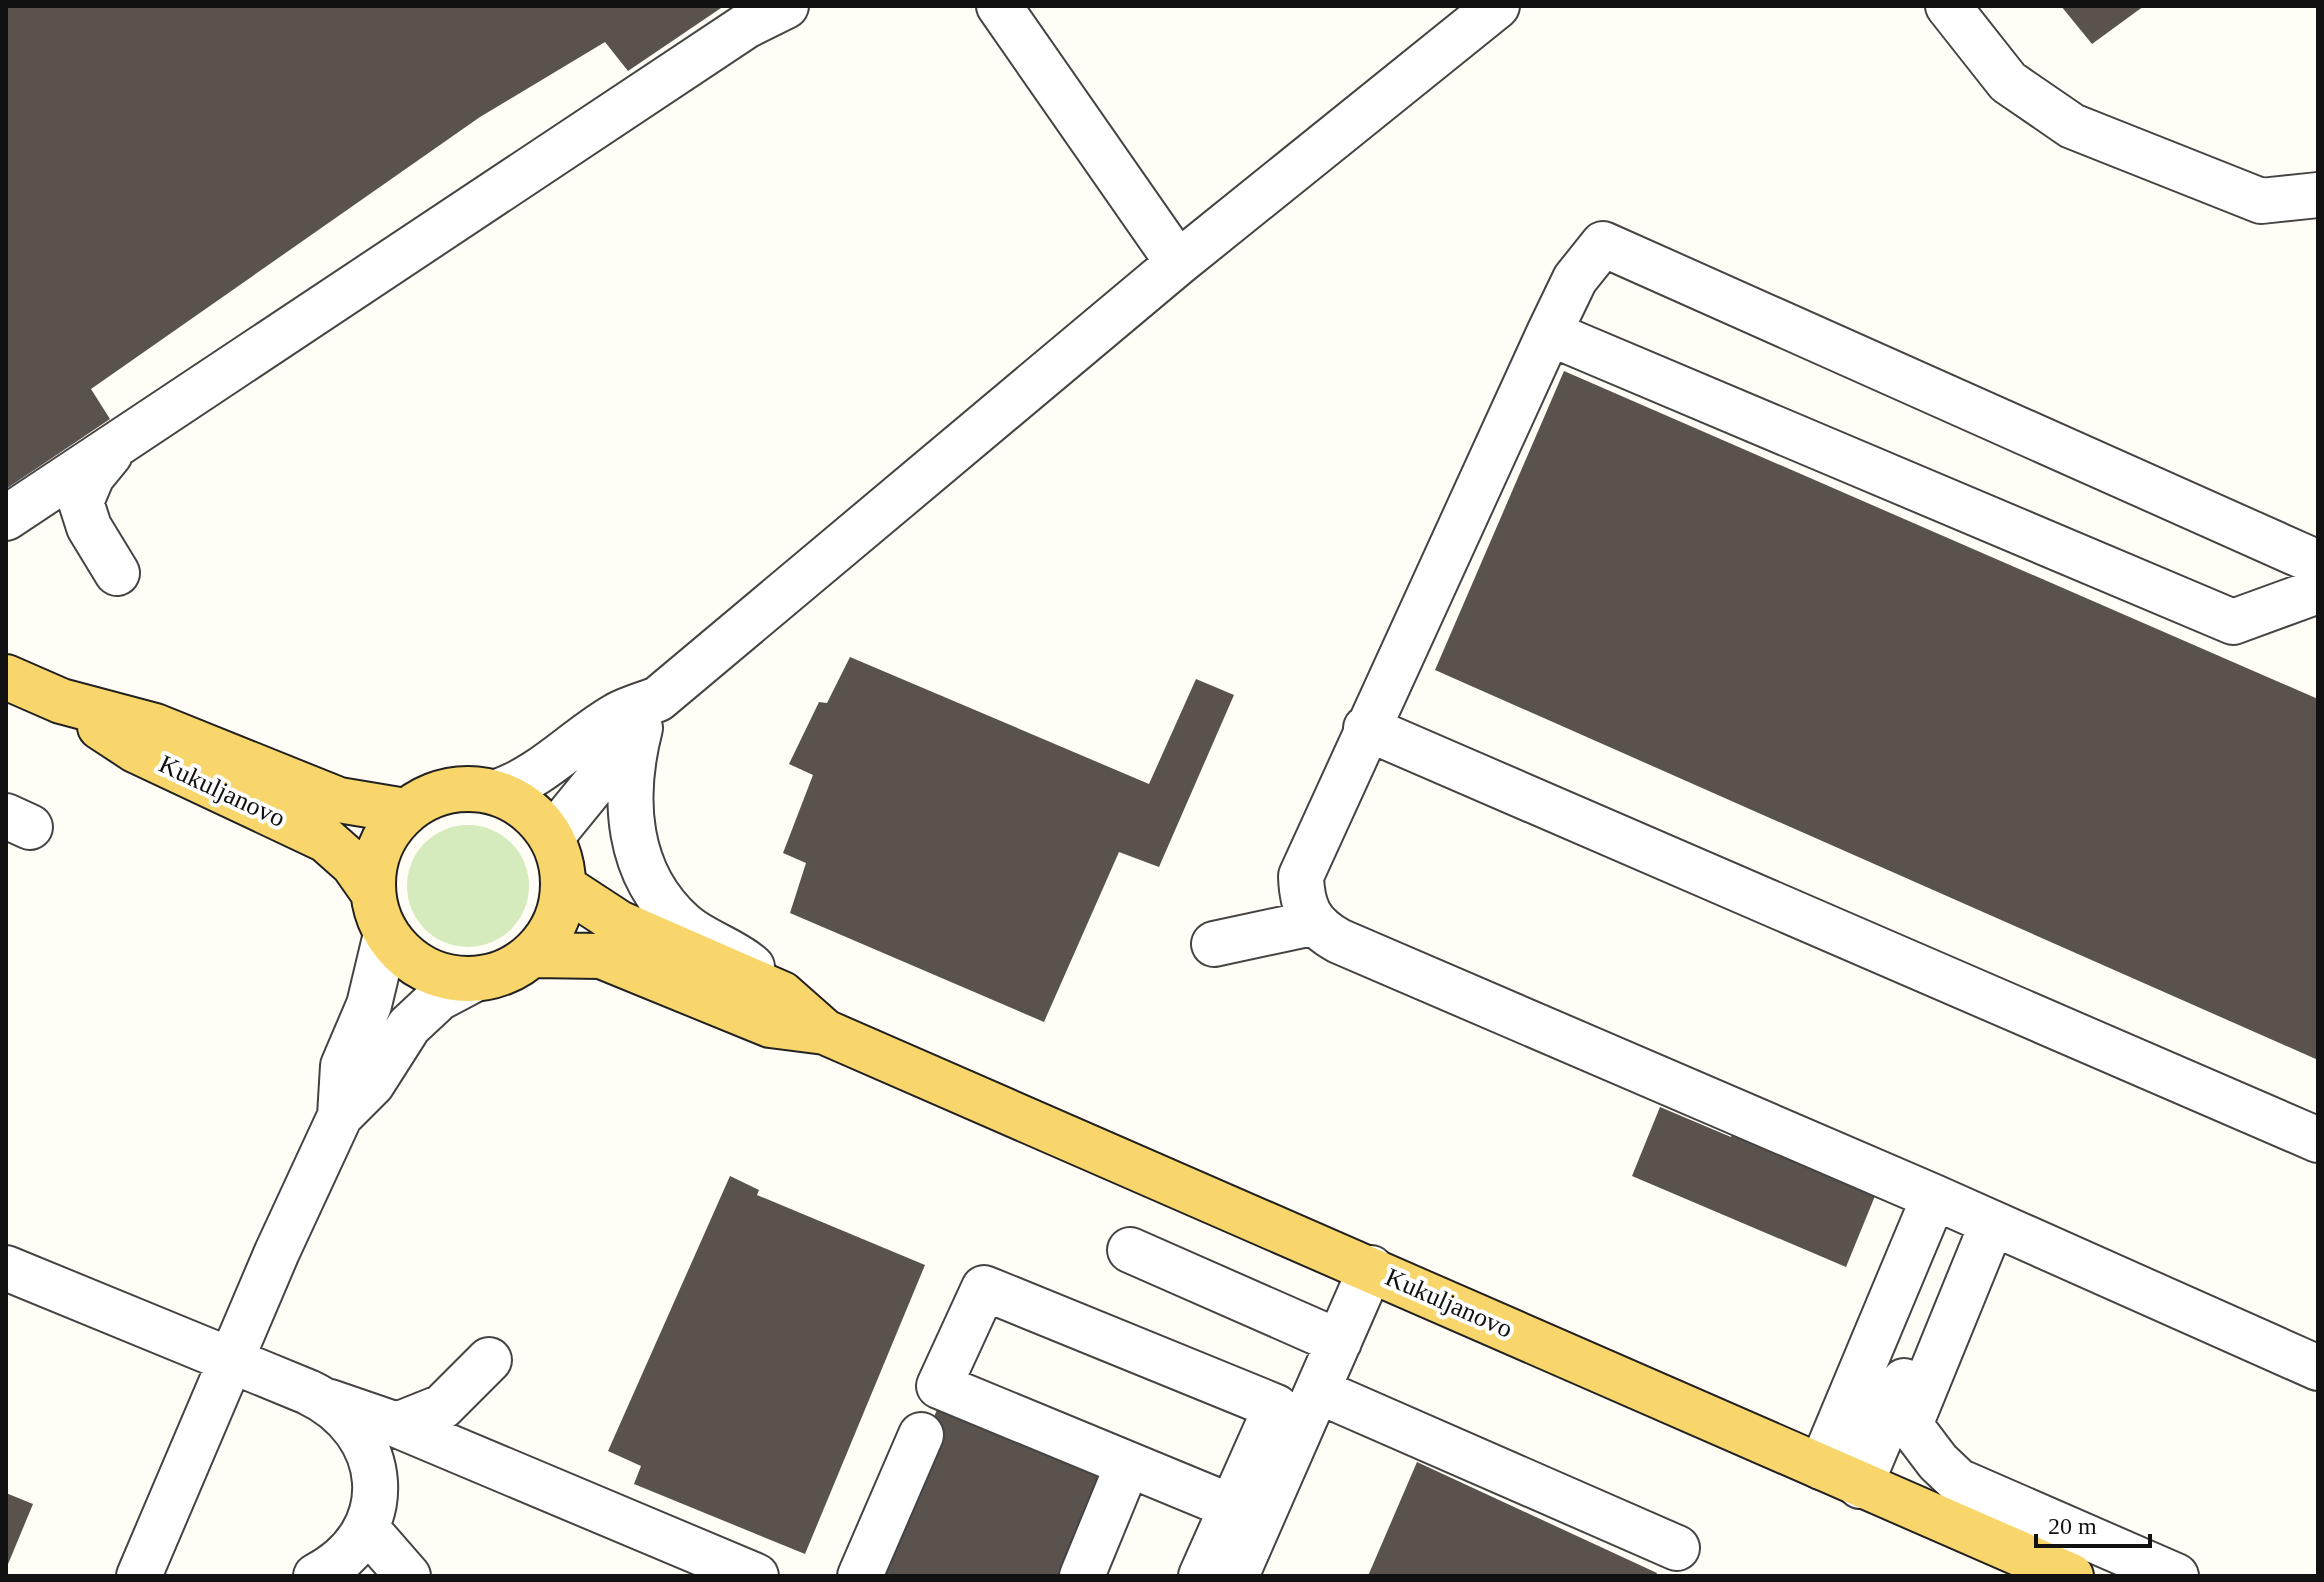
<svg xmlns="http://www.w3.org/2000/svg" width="2324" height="1582" viewBox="0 0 2324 1582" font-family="Georgia,serif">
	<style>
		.green { fill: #d5ebbd }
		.building { fill: #5a524d }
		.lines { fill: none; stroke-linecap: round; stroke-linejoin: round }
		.minor-casing { stroke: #444; stroke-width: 48 }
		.major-casing { stroke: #222; stroke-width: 48 }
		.minor { stroke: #fff; stroke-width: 44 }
		.major { stroke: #f9d66b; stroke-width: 44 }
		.labels { text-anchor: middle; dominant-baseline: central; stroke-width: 8; stroke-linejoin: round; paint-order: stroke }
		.street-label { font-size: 26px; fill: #111; stroke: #fff }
	</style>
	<rect width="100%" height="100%" fill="#fffdf5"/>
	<path class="green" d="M407 886a61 61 0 1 1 122 0a61 61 0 1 1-122 0Z"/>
	<path class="building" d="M6,6H724L628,71L605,42L480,117L91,389L110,419L6,489Z
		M2061,6H2144L2092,44Z
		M1564,371L2318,699V1060L1435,670Z
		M850,657L1149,784L1196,679L1234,695L1159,867L1119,852L1044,1022L790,913L806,863L783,853L813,775L789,764L819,702L827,703Z
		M1660,1107L1731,1137L1734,1131L1811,1162L1809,1168L1875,1196L1846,1267L1632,1176Z
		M730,1176L759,1190L757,1195L925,1265L805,1554L634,1484L641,1466L608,1451Z
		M941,1400L1106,1468L1061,1576H868Z
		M1417,1462L1657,1573L1656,1576H1368Z
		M6,1493L33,1504L6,1569Z"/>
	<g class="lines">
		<defs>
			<path id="minor" d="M999,6L1178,263
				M1948,6L2008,82L2072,126L2261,201L2318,195
				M1549,333L2233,622L2318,591
				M110,454L92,476L81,502L89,527L117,573
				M6,518L746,26L786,6
				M2318,563L1603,244L1575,279L1549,333L1301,876C1302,908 1310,925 1339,941L1934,1197L2318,1368
				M640,728C622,798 626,873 683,924C703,942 732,949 752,967
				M1366,728L2318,1140
				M497,792C544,776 575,739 617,715C630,708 645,704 658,699L1178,263L1497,6
				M6,816L30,827
				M552,836L640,728
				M1214,944L1312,923
				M340,1116L343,1066L369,1005L386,934
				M1992,1224L1910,1425L1938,1462L1958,1481L2176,1576
				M1130,1250L1339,1342
				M6,1268L308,1392C391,1431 401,1532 316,1576
				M1318,1391L1677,1548
				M330,1402L397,1425L756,1576
				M397,1425L442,1407L489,1360
				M1821,1467L1934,1197
				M1860,1486L1904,1381
				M367,1529L408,1576
				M139,1576L277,1252L340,1116L372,1084L409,1026L439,998L473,980
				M860,1576L921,1435
				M1082,1576L1128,1464
				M1201,1576L1276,1407L984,1288L939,1386C1047,1430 1154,1475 1261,1519
				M1236,1576L1371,1268"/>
			<path id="major" d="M6,677L61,701L155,726L339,800L405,811
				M100,727L135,750L326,840L353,864L372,891
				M373 884a95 95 0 1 1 190 0a95 95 0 1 1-190 0Z
				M564,887L619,923L782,994L825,1032
				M533,955L601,956L770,1025L825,1032L2071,1576"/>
		</defs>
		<use href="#minor" class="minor-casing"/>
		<use href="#major" class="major-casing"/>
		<use href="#minor" class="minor"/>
		<use href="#major" class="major"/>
	</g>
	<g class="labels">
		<g class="street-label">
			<text transform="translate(222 791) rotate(25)">Kukuljanovo</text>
			<text transform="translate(1449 1303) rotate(24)">Kukuljanovo</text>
		</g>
	</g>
	<rect width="2324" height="1582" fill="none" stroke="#111111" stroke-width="16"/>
	<path d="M2036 1534v12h114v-12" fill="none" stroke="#111111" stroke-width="4"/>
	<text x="2048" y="1534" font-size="24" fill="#111111" stroke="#ffffff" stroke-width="6" paint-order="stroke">20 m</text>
</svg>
